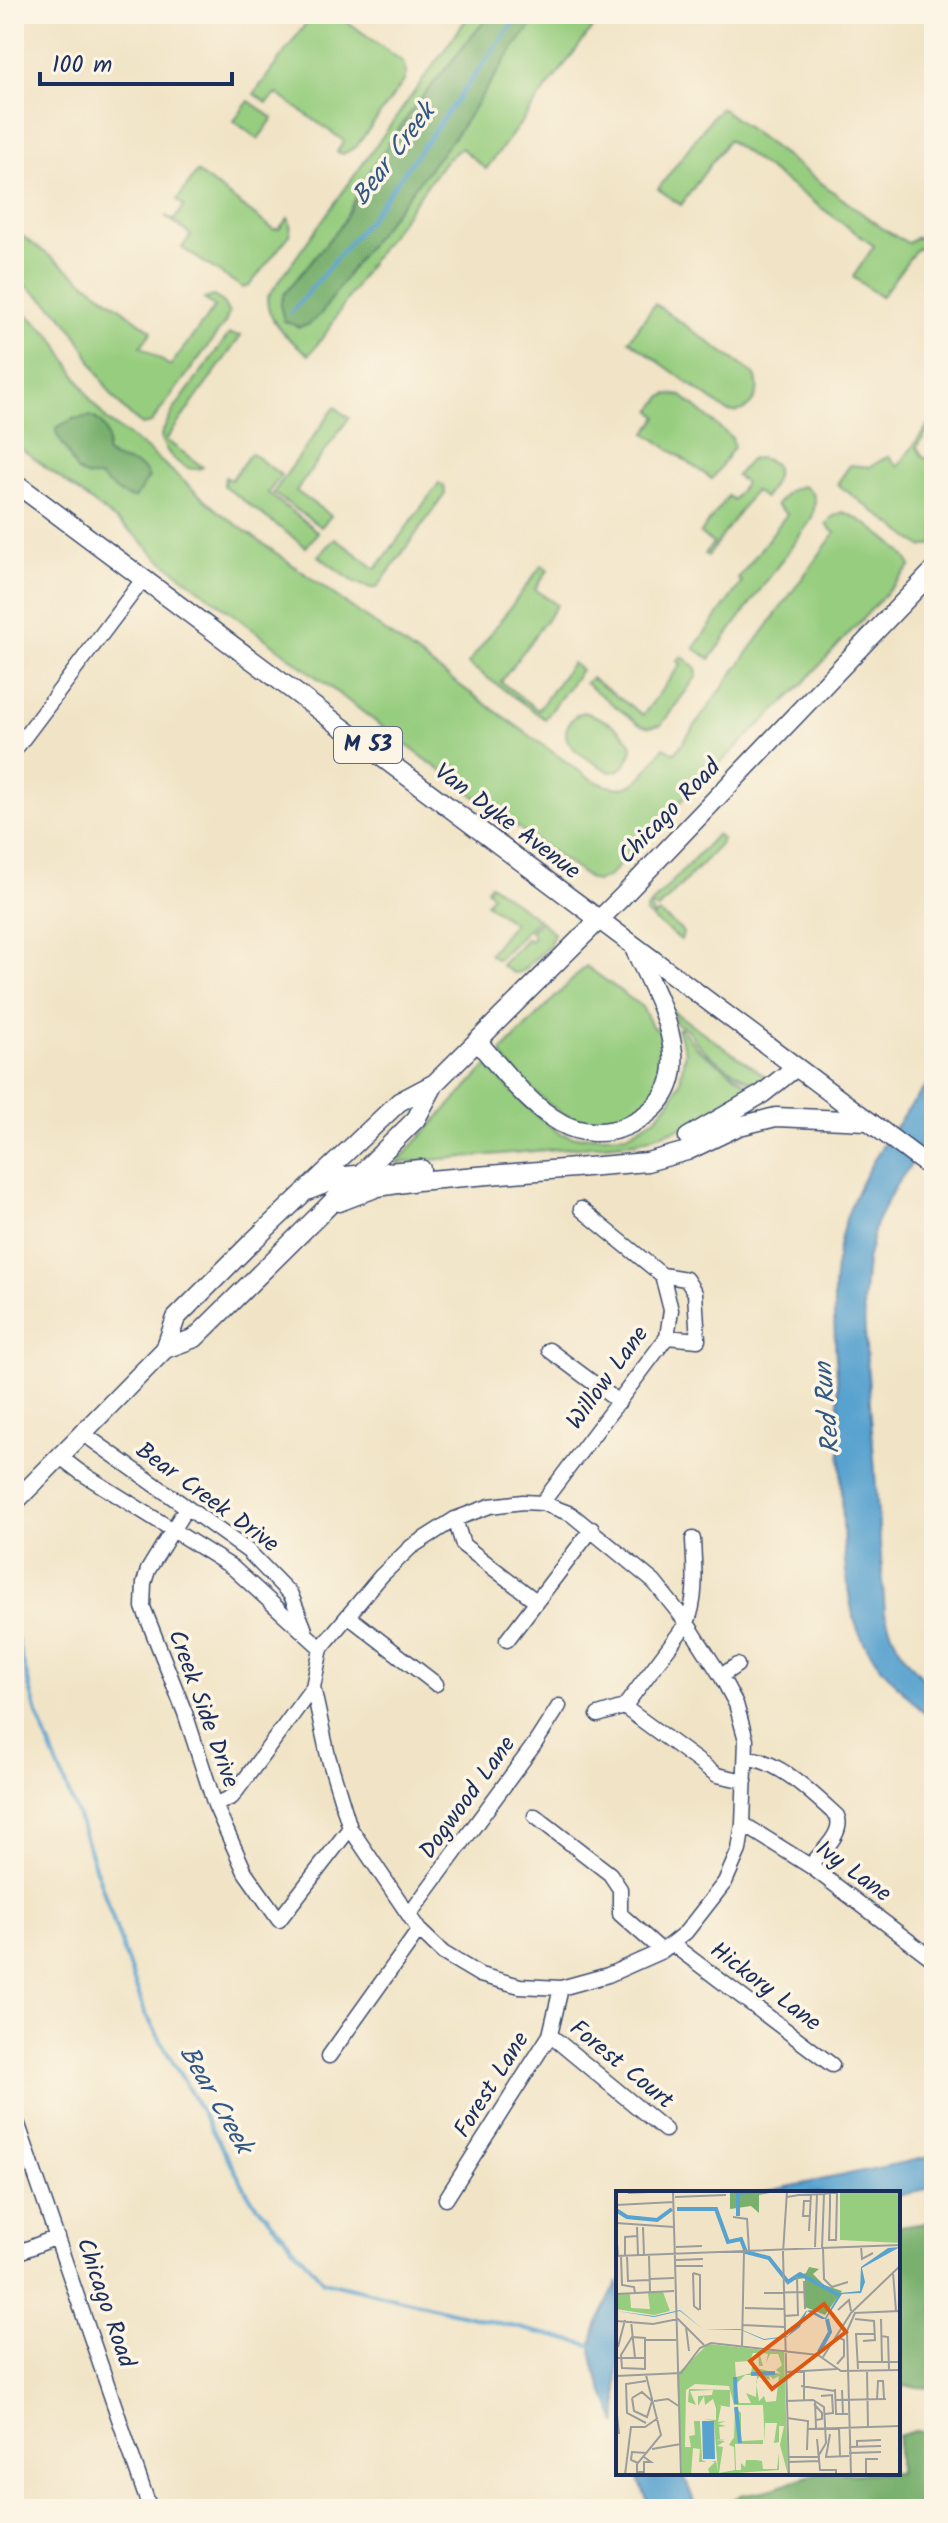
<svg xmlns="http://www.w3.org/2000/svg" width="948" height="2523" viewBox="0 0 948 2523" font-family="Kalam,sans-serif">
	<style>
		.green { fill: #97cd7f; stroke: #597e6e; stroke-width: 2 }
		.forest { fill: #79b06e; stroke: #4a7066; stroke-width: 2 }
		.water { fill: #58a2cf; stroke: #3a6896; stroke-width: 2 }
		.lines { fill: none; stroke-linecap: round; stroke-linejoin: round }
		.stream { stroke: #58a2cf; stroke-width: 4 }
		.minor-casing { stroke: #3b4a6e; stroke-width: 17 }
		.major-casing { stroke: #3b4a6e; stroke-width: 21 }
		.minor { stroke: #fff; stroke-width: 14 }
		.major { stroke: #fff; stroke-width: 18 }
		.labels { text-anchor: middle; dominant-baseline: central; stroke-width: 7; stroke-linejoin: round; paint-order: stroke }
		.shield { fill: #fcf5e5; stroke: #5e6a86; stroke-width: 2 }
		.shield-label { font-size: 22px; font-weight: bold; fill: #1b2f5e }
		.street-label { font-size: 24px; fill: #1b2f5e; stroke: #fcf5e5 }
		.water-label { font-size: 26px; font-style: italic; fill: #305786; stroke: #fcf5e5 }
		.inset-river { fill: none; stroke: #58a2cf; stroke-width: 4 }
		.inset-road { fill: none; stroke: #9b9c9c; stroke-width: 2 }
		.view { fill: #de5710; fill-opacity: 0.15; stroke: #de5710; stroke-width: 4 }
		.inset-edge { fill: none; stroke: #1b2f5e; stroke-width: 4 }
	</style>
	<rect width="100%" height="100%" fill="#fcf5e5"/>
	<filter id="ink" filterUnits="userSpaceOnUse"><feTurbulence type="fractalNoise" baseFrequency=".0125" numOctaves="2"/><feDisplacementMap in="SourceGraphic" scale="16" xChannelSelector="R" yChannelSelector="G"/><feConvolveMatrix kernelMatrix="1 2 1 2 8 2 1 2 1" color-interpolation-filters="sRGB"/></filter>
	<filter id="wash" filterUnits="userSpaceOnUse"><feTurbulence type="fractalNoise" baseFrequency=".006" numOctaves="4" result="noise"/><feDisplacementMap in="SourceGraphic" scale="32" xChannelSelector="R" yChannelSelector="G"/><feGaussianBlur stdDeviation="1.8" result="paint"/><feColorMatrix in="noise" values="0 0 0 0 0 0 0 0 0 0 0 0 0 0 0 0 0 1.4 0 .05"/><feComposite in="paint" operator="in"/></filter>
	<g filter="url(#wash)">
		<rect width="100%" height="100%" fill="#f1e4c6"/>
		<path class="green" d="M313,14H337L403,62L406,73L404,81L356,147L343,154L337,152L344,141L277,94L267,103L254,94Z
			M470,14H603L486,169L461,148L444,162L370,263L326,333L309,355C291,341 267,324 267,298Z
			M249,101L273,118L258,139L234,121Z
			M721,108L883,229L908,243L917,237L934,249V259L917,248L881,297L853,277L874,246L728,140L681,205L658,189L712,117Z
			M197,172L273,229H279L288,218C292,225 291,231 288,237L249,286L243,288L182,248L191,235L165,216L174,220L184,206L177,200Z
			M14,230L152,331L141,346L170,366L215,307L204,299L213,296L222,301L229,313L225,323L151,423L142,425C100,393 98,365 70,326C55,305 34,292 14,277Z
			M14,303L52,336L92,402L108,421L149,451L219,512L586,776C632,802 637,783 664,747L675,753L835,533L826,525L832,517L843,512C862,519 902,547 911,566L797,690L699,783L609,876L598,881L591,880L473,795L157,557L134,534L14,443Z
			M655,304L754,374C765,393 748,417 727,411L629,340Z
			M229,334L241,336L166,440L203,467C186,476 162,452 161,435L173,411Z
			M668,394L682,396L732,438L734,447L712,479L646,433L658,417L652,410L662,397Z
			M335,407L349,418L296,491L331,516L321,527L273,493Z
			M934,417V422L917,447L923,457L934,461V544L922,547L837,484L850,465L870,467L888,456L898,467Z
			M251,453L281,475L268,493L318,532L306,547L224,486L225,477L231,480Z
			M757,458C787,461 776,482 764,498L754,491L708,556L705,554L713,543L700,534L728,496L733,500L745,483L736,476L750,460Z
			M439,483L444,486L445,494L377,588C356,589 335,567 318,556L335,538L376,569Z
			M801,486C819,491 816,505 811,520L710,659L694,648L742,582L738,579L787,514L776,505L788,491Z
			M542,565L548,570L535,589L557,605L501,682L538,710L572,663L581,670L545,719L468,664Z
			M682,656L696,668L697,676L661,725L648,727L640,725L585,683L591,678L643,715L681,664L677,661Z
			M583,712C602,717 622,728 632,745C631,759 626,771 610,772C598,765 578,755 570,744C560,731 571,716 583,712Z
			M717,834L722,839L720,845L658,909L652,906L651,908L653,917L659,913L681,930L683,933L681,940L646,914V910Z
			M490,884L538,919L497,960L489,954L513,923L486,903L492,895L487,889Z
			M540,921L554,933L549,946L521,972L513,973L501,965L527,938L530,941L534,937L530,931Z
			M586,966L642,1007L653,1028L661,1030C678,1077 638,1130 587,1121C561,1117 543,1102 526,1083C518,1074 507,1066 502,1055V1051Z
			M672,1011L674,1012L768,1078L758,1086C739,1074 715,1062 699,1045C690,1036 690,1027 676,1024Z
			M681,1028L697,1048L754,1089L693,1124L637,1142L396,1163L487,1066L535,1114L559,1133L573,1137L627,1135L657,1117L671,1100L680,1082L685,1051L677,1029Z"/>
		<path class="forest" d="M490,14H541L513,49L458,132L361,255L321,314L308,325L299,327L284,321L280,305L284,294L342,224L371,169L415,106Z
			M90,416C106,422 110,436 106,452C119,466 138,457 149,477L135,498C119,498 111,485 99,477C78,479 74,468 67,451C63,442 56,439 56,428L73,419Z
			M934,2222V2388L898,2386V2227Z
			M914,2431L934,2433V2509H729L733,2500L741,2495L764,2491L818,2473H898V2436Z"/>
		<path class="water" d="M934,1077V1133L894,1188L876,1223L867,1261L863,1304L885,1613C895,1648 908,1663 934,1689V1723C906,1693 866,1660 854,1619C848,1597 846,1574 844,1551C842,1498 840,1445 838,1392C835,1334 827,1273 847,1216C864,1168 901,1116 934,1077Z
			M934,2156V2187L898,2196V2193H759Z
			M618,2281V2425C609,2400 591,2373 592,2346C593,2325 609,2301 618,2281Z
			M636,2473H683L697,2509H651Z"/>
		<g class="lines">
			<path class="stream" d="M291,313L371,217L520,14
				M14,1629L37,1714L77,1814L145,2013L250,2197L323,2281L595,2346"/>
		</g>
	</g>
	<g filter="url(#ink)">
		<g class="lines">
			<defs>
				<path id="minor" d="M14,751L144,578
					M662,1275L686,1279L695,1293L698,1340L667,1337
					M549,1350L619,1402
					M81,1432L248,1551L291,1595L305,1630
					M59,1456L80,1472L232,1567L321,1648
					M523,1502L542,1503L571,1514L654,1582L687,1623L721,1676L736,1704L746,1740L743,1824L739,1850L725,1882L686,1932L662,1951L608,1975L561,1988L520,1986L480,1975L443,1953L419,1930L350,1828L328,1756L313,1687L321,1648L381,1576L411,1547L455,1519L490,1506Z
					M542,1503L667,1337L671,1310L662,1275L581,1209
					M186,1508L148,1570L144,1583L143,1607L185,1713L215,1805L245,1872L279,1920L350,1828
					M455,1519L463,1545L536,1601
					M348,1616L436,1684
					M507,1640L592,1529
					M721,1676L737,1665
					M624,1707L687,1623C698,1596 694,1568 693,1539
					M624,1707L717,1775L745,1781
					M598,1715L624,1707
					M746,1758C778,1759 814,1795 837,1816C845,1833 820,1853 810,1866
					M215,1805L232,1797L313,1687
					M535,1816L610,1874L620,1889V1914L662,1951
					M743,1824L810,1866L934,1960
					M409,1915L534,1745L559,1706
					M672,1944L832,2065
					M550,2035L665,2130
					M329,2056L419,1930
					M14,2113L150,2509
					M446,2199L550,2035L561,1988
					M14,2254L57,2237"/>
				<path id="major" d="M14,482L934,1170
					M477,1041C502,1069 528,1105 561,1123C580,1134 606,1135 626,1126C710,1088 662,1008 635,950
					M688,1137L762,1094L796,1067
					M304,1192L345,1176L421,1169
					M339,1202L378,1187L417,1181L647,1162L687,1151L739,1126L776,1117L867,1121
					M165,1349L176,1318L252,1242L399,1102L435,1083
					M14,1503L165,1349L195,1338L416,1119L435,1083L622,897L934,570"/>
			</defs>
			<use href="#minor" class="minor-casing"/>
			<use href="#major" class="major-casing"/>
			<use href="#minor" class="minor"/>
			<use href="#major" class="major"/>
		</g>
	</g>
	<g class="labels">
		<rect class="shield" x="334" y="727" width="68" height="36" rx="6"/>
		<g class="shield-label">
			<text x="368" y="745">M 53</text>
		</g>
		<g class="street-label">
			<text transform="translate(670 812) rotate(-46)">Chicago Road</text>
			<text transform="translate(507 822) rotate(37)">Van Dyke Avenue</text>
			<text transform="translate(608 1378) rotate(-54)">Willow Lane</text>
			<text transform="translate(207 1498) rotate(36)">Bear Creek Drive</text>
			<text transform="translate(203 1709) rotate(70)">Creek Side Drive</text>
			<text transform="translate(468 1798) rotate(-54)">Dogwood Lane</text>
			<text transform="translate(853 1872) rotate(36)">Ivy Lane</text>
			<text transform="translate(765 1987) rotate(37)">Hickory Lane</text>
			<text transform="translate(621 2065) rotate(39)">Forest Court</text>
			<text transform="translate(492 2085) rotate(-58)">Forest Lane</text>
			<text transform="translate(105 2303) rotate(71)">Chicago Road</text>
		</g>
		<g class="water-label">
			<text transform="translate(394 155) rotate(-53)">Bear Creek</text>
			<text transform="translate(828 1408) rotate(-95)">Red Run</text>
			<text transform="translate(215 2100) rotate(60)">Bear Creek</text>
		</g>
	</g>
	<g transform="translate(616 2191)">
		<rect width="284" height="284" fill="#f1e4c6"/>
		<path d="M224,0H284V52L224,49ZM47,101L54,120L38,124L0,118V103H14L15,117L34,118L32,102ZM92,153L168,161L172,284L164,254L168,235H163V251L158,252L161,232H149V252L147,214H118L113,195L79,193L70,199L69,256H75L73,245L79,244L78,230H84L86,269L90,271H83L84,258L77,257L75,284H66L61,183ZM143,161L152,163L150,172L154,163H162L166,174L160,179L165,183L136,176L135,182L120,186L119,171L134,170L137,162H142L143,175H147ZM129,184H141L140,206L130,202L135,212H123L120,193ZM153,184L157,188L163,185L160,210L150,211L148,205L143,210L140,190L144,185L154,189ZM97,199L74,200L80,214L72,211L73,198L114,199V216L101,214L105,215L102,231L110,230L102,233L110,235L103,236L104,248H110L100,249L109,250L101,255L107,256L103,282L119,279L118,256L113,254L118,246L116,216L118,249L119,216L125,222V250L147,249V253H119L120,279H125V272L129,276L130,269H140L146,270L147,278H161L163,262V279L94,284L92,278L99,271L95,270H100L102,281L98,230L87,228L100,229V217L97,208L89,214L88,205L82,215V205L96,204Z" fill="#97cd7f" fill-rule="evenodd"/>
		<path d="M114,0H155L159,1L143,4V22L135,15L114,18ZM193,76L203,78L197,83L208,94L226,100L209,124L189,116V87L169,90L190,82Z" fill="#79b06e"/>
		<path d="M284,56L246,77L249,91L245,102L226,103L210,128H206L191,120L184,136L171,146L148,149L125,139H88L64,120L38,126L0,120L38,125L64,119L88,139L124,138L148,148L172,145L190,120L195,119L209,127L224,102L244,100L245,76L272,57ZM86,230H98L99,268H87Z" fill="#58a2cf"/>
		<path class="inset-river" d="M61,18H100L112,51L125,48L130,61L153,67L172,91L184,83L223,104M0,19L11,26L41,29L56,18M122,25V2L142,0M203,161L214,141L211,128M135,183L159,182M119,186L120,213M120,216L124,252"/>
		<path class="inset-road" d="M57,0L65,284M171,0L167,62L173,284M12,2L54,0M59,6L110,4M171,6L183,4L208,3L214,2H221L220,49H213L214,15V2H215L214,0M0,14L58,11M193,25H187L188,10H194M117,26L131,28L133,59M0,32L58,36M21,36L22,64M27,36L28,64M0,40L2,65M193,40L195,3M245,55L246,68L257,62M60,56L86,55M199,56L201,3M206,57L208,3M207,57L208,88L216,96L232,91M9,64V46L21,45M33,64L34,101M0,65L284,54M5,65L6,94L18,96L19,102M11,65L12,90L33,89M60,69L87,68M60,75H87M277,81L280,120M77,82L84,84V119M77,82L78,115L83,119M33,88L58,87M188,90L189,118M148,102L188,101M0,103L58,100M129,117L168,118M222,119L233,109L235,120M238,122L284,120M168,125L182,124L181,86M239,128L258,130L259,149L247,150M265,128L266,171M0,130L37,133L62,128L88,154M15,130L19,167M126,134L169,136M70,136L73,160M220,145L228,149V165L221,173M265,145L272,146L273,179M16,146L29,147V178L6,177L5,164ZM29,149H60M126,155L128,60M2,156L9,129M207,166L235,122L284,75M0,167H30M241,171H282M242,178L240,143H259M251,179L252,237M188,180V210M170,181L221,178M0,185L65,182L84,157L95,152L202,164L225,180L284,179M185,195L219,200M219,198L220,223H232M226,199L227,223M205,205L216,204L217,222L209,223M16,207L18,220L31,226L36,210M16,207L26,201L36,210M261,208L262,190H267L268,207M220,209L270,208M38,210L52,208L64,216M170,210L197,209L208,216L210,252L203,264M199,210L200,237M198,213L206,222V228L200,229M0,214L3,243M171,227L192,230L191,259M30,232L11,222L10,193L30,190M223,237L224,265M192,238L284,235M214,243L210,266L233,265M201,248L204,279H220V284M233,256L265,255M241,256V250L265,249M36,258L65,253M233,262L265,261M172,266H204M172,271L203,270M22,272L15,269L16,261L31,262M21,281H28V271H35L28,266M9,284L15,236H29L42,227M21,284V273L45,244L30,184M235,284L231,140L239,122M250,284V268H262"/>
		<path class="view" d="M208,113L230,141L156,198L134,170Z"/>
		<rect width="284" height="284" class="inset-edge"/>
	</g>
	<rect width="948" height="2523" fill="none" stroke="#fcf5e5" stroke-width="48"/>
	<path d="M40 72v12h192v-12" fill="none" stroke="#1b2f5e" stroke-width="4"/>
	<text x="52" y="72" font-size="24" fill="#1b2f5e" stroke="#fcf5e5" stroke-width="6" paint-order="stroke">100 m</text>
</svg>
